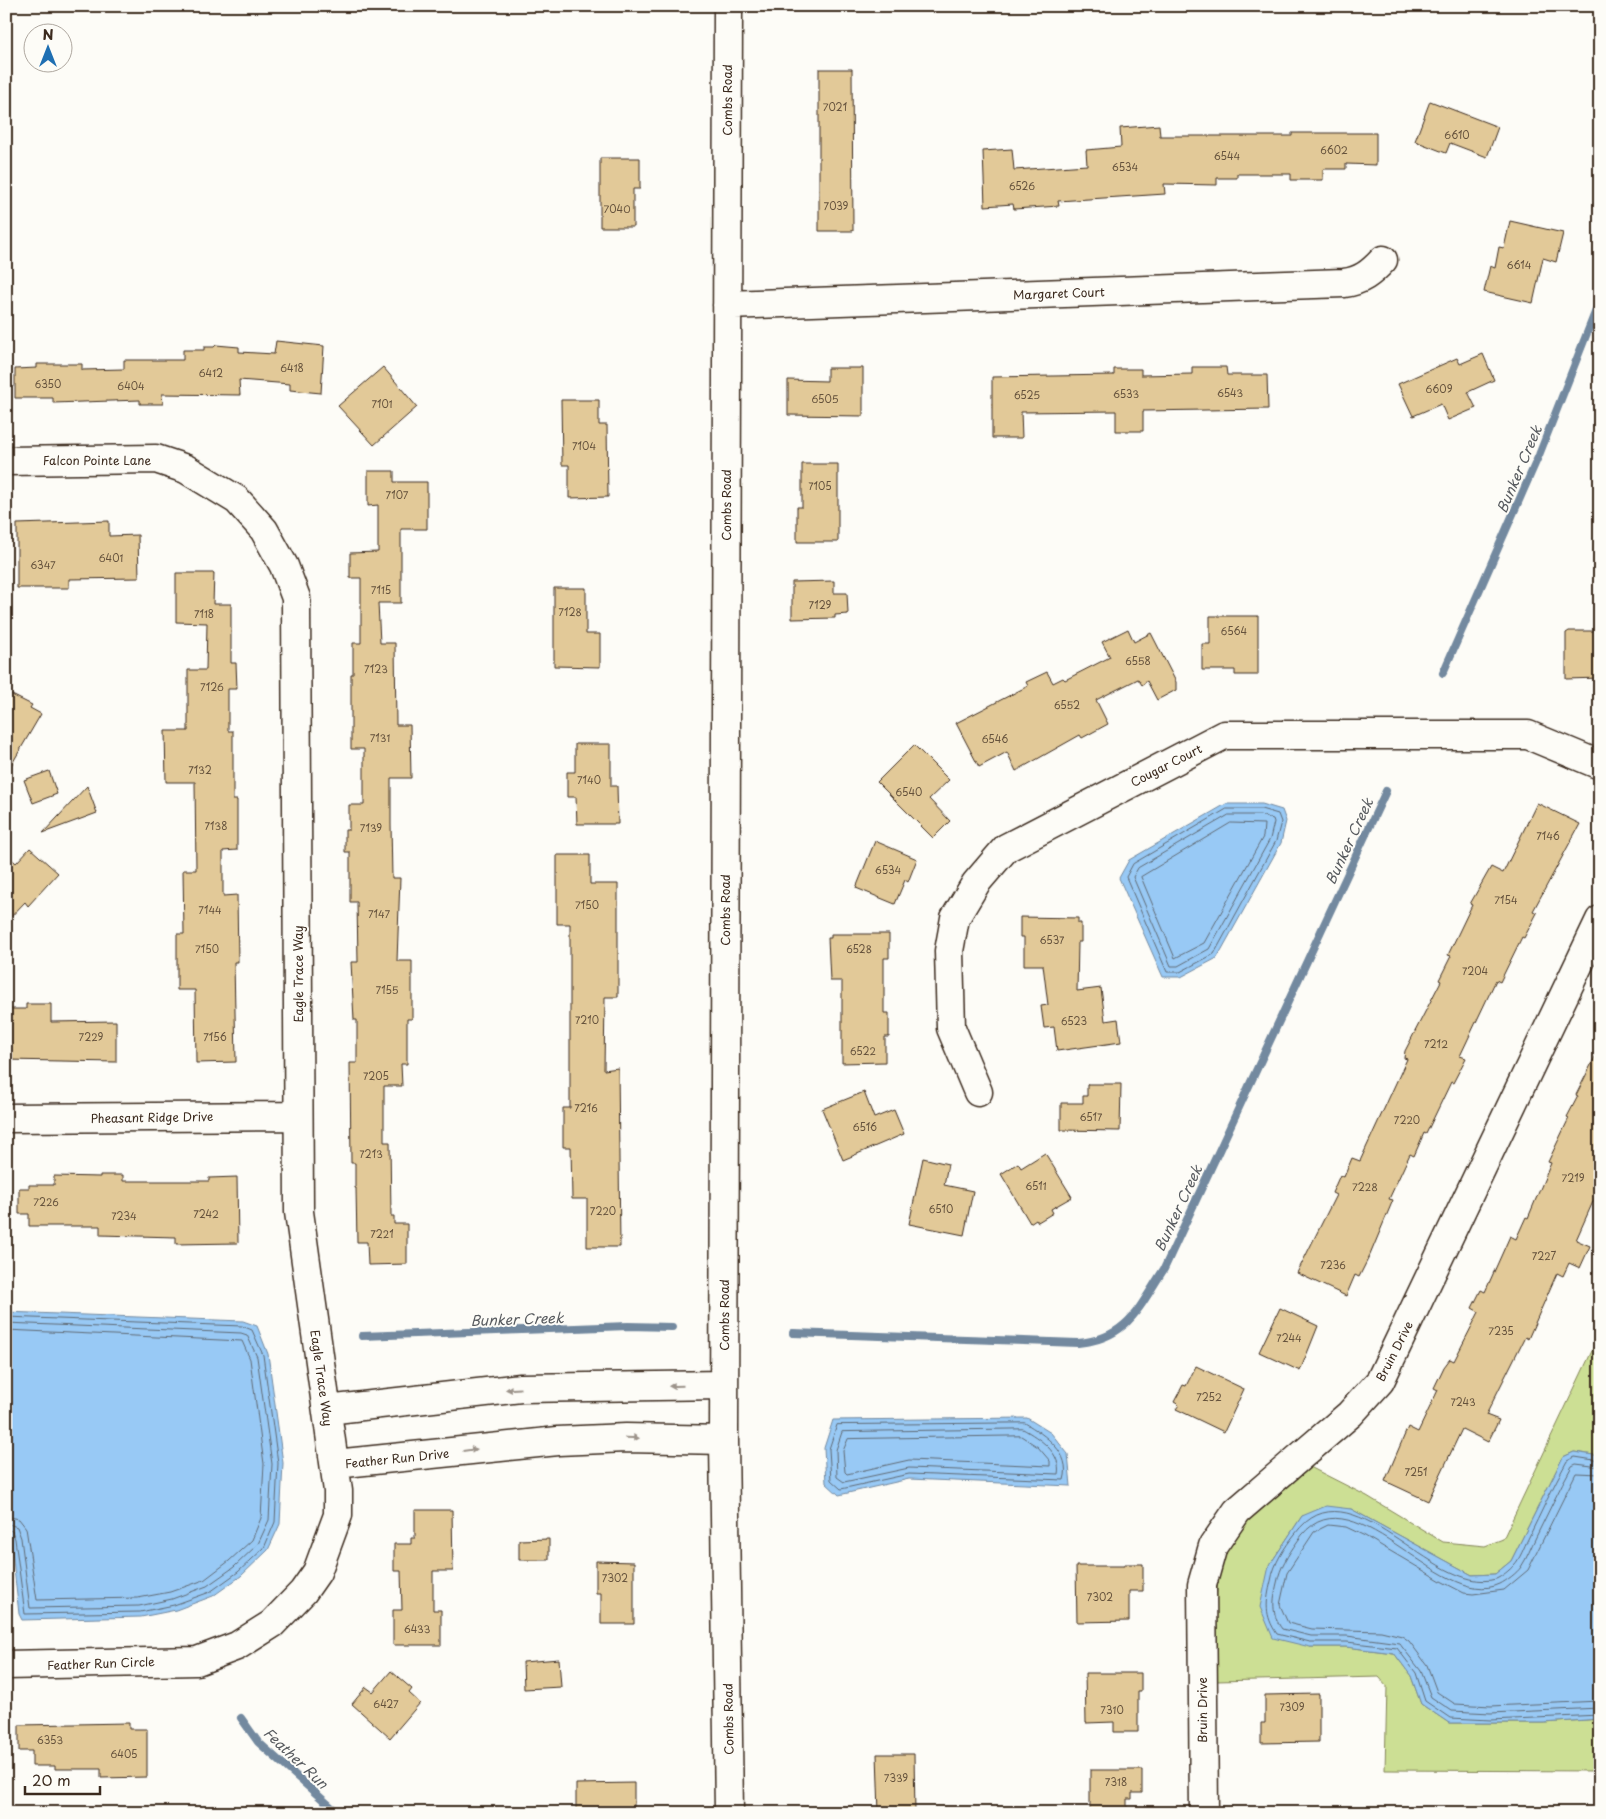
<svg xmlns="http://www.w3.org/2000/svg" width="1606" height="1819" viewBox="0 0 1606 1819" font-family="'Playpen Sans',sans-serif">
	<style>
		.green { fill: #ccdf94; stroke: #848459 }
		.water { fill: #98c9f5; stroke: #73899f }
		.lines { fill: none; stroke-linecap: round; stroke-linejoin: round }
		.shore { stroke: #606a74; stroke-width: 1 }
		.stream { stroke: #73899f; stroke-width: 8 }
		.building { fill: #e2c998; stroke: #3b2a1e }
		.minor-casing { stroke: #3b2a1e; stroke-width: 31 }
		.minor { stroke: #fdfcf7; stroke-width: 28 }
		.oneway { fill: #9c938a }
		.labels { text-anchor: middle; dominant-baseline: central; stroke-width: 4; stroke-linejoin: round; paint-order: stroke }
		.number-label { font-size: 10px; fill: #65523c }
		.street-label { font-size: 12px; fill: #3b2a1e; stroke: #fdfcf7 }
		.water-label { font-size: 14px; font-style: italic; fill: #575a5e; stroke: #fdfcf7 }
	</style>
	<rect width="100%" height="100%" fill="#fdfcf7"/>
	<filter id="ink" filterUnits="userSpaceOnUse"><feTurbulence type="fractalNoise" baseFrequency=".02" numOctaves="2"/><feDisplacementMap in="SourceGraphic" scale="10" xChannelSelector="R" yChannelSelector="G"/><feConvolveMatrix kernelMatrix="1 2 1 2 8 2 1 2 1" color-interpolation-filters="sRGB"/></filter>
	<g filter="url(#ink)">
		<path class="green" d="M1600,1334V1456L1574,1452L1563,1457L1511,1561L1495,1574L1472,1575L1351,1509L1302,1516L1269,1566L1310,1647H1346L1394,1653L1411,1676L1421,1704L1449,1723H1544L1600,1719V1771L1385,1770L1387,1686L1379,1677L1217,1681C1217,1635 1208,1579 1233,1537C1251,1508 1282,1487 1308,1466L1367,1496L1443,1542L1485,1546L1503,1539Z"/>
		<path class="water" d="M1226,804H1262L1282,810L1286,821L1281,843L1217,958L1181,977H1163L1119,878L1129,860Z
			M6,1312L243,1321L257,1326L268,1354L283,1463L280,1524L268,1550L241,1576L213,1596L176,1610L141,1617L22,1620L19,1614L11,1541L6,1528Z
			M1027,1418L1051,1433L1068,1454L1071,1486L909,1479L839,1495L826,1483L824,1448L833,1420Z
			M1574,1452L1600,1456V1719L1544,1723H1449L1421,1704L1411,1676L1394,1653L1346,1647H1310L1273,1638L1260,1607L1269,1566L1302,1516L1326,1506L1351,1509L1472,1575L1495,1574L1511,1561L1563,1457Z"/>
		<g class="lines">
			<path class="shore" d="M1227,809H1261L1278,814L1281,822L1276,841L1214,954L1180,972H1167L1126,877L1133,864Z
				M1229,815H1260L1273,819L1274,822L1270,839L1209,949L1178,966H1171L1133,877L1138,868Z
				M1231,823L1264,824L1263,837L1204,943L1175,958L1141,877Z
				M6,1317L242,1326L252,1330L263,1355L278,1463L275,1522L264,1548L238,1572L210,1592L174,1605L140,1612L25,1614L15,1539L12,1531L6,1529
				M6,1323L241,1333L247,1335L257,1357L272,1464L269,1520L258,1544L234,1567L207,1586L172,1599L139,1606L30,1608L21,1538L17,1527L6,1523
				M6,1330L242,1341L250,1359L264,1464L261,1518L252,1540L229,1561L204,1580L170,1592L138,1598L37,1600L26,1528L19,1519L6,1516
				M1025,1423C1045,1435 1072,1453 1064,1480L909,1474L841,1489L831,1480L829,1449L837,1425Z
				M1023,1429C1039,1438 1062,1453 1058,1474L909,1468L844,1482L837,1477L836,1450L842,1432Z
				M1021,1436L1038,1447L1050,1461V1466L909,1460L847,1474L845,1472L843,1451L848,1439Z
				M1600,1461L1575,1457L1567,1461C1553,1486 1541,1513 1528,1539C1524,1547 1520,1559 1514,1565C1510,1570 1501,1577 1496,1579C1432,1597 1350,1459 1295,1534C1284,1548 1274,1563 1271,1581C1266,1602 1264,1615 1277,1634L1310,1642H1347L1397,1648L1416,1673L1425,1701L1450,1718L1491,1720L1600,1715
				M1600,1467L1576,1464L1572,1466C1559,1489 1548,1513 1536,1537C1531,1547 1527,1558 1521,1567C1517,1573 1506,1581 1500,1584C1440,1613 1348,1462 1297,1542C1288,1555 1280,1567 1277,1583C1273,1600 1271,1614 1282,1629L1311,1636H1347L1399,1643L1421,1671L1431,1697L1452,1711L1491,1713L1600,1708
				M1600,1474L1576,1473L1528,1570L1504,1590L1473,1594L1464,1593L1441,1581L1365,1536L1346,1527L1328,1525L1314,1532L1287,1573L1280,1605L1288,1623L1312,1629L1381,1631L1402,1636L1409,1641L1427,1665L1437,1692L1455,1704L1491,1706L1600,1701"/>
			<path class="stream" d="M1443,673L1539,455L1600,300
				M793,1333L1078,1343C1128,1339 1139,1307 1164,1269L1386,791
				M362,1336L628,1326L672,1327
				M241,1718L258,1742L338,1813"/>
		</g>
		<path class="building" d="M819,69H852L853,231H819Z
			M1430,101L1498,127L1487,157L1450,143L1446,153L1415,141Z
			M1159,125L1160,136H1292V133H1376V165L1346,164V169H1323V180H1291V174H1237V178H1217V185L1164,184L1165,194L1058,201L1059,206L1014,209L1013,204L985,206L983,151L1012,149L1014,170L1087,165L1086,150L1121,147L1120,128Z
			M600,158H640V189H633V227H600Z
			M1510,221L1563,233L1556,262L1543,258L1533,303L1484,292L1490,266L1495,268L1499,247L1504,248Z
			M276,341L324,346L321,393L290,390V384L239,380L240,395L162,394L163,404H140V400L53,403V398H15V369L37,368V364H82V370L124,369V360H183V350H204V347H214L216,345L239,347V352L274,354Z
			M1483,354L1494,380L1468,392L1476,408L1448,420L1441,404L1413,416L1398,384L1457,358L1460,364Z
			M383,367L417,407L374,445L338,406Z
			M1192,367H1226L1227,375H1267L1268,409L1143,411V431H1116V411L1021,412L1022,438H992V377L1114,375V369H1141V375L1192,374Z
			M827,368H863V416L788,415V380L827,381Z
			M561,400H599V425H607L608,497L569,498V465H562Z
			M802,464H838V542H797V507H802Z
			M368,471H394V482H427V529H401V603H378L380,643H395L396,725H410L411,778H391V824L392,878H400L397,961H412V1019H407V1064H401L402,1086H384V1142H390L391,1216H394V1224H407V1264L368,1265L367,1242H357L356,1188H355V1163H351L350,1063H357V1020H354L351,962H358L357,902H350V852H345V830H349V805H364V749H351V674H353V643H361V578H350V553L378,552V505L368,506Z
			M109,521V536L138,535L139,578L69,579V588H17V524Z
			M176,573H214L213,604H231V663H236L237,689H228V731H233V800H237V850L223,851V896L237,895L238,962H234L236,1062L196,1063L195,990H177V934H184L183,870H196L195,782H166L165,731H188V670H206L207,623L176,622Z
			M834,581V593H847L848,614L835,615V618L792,619V582Z
			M554,588H586V634H600V667L554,666Z
			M1210,616H1258V675H1235V670H1202V644H1210Z
			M1128,629L1134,642L1151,633L1176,682V690L1157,700L1147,681L1142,685L1138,679L1096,700L1108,724L1082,738L1080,735L1016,771L1007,752L979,767L956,723L1028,686L1026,682L1047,672L1053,683L1063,678L1065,680L1110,657L1102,642Z
			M1569,631H1600V678L1566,679V633Z
			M6,692L32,705L30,708L41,714L6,774Z
			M575,744H611V786H617L618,824H577L576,797H567V772H575Z
			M914,745L949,780L929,799L950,821L933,838L877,782Z
			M49,771L57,794L33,803L24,780Z
			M87,786L97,813L43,833Z
			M1537,803L1580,824L1533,911L1537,913L1524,938L1522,937L1500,982L1496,980L1460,1056L1466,1058L1453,1083L1451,1082L1426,1134L1424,1133L1414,1156L1410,1154L1389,1199L1393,1200L1370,1255L1359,1277L1355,1275L1346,1296L1297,1273L1336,1195L1332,1193L1340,1175L1344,1177L1352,1158L1360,1161L1407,1059L1404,1058L1405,1051L1441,981L1439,980L1451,956L1448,955L1472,905L1470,904L1491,867L1503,873Z
			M875,841L917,859L908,882L905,880L895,904L856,888Z
			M30,848L58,873L28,906L25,902L6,922V854L16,863Z
			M557,855H590V884H618V997H605L604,1070L618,1068L620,1247H587V1199H572L571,1147H563V1108H570V924H557Z
			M1020,917L1078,918V923H1081V942H1078L1077,991L1101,988L1105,1021L1118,1019L1121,1042L1057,1051L1054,1027L1044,1028L1041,1006L1048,1005L1043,965H1024V937H1020Z
			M831,934H889V958H884V1013H889V1037H885V1062L842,1063V981H830L828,938H831Z
			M26,1004H51V1022L116,1021V1062L6,1060V1009H26Z
			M1600,1047V1186L1576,1240L1590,1246L1580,1268L1569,1263L1563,1276L1557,1273L1528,1339L1525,1337L1486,1415L1499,1420L1488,1442L1462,1429L1428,1501L1385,1481L1408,1427L1418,1432L1438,1390L1434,1388L1444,1367L1450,1359L1454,1361L1479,1312L1472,1308L1481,1290L1485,1292L1510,1236L1516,1239L1526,1217L1528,1218L1551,1163L1548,1162L1569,1118L1567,1117L1578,1096L1576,1095Z
			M1087,1084H1121L1120,1131L1061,1130V1103H1083V1096H1087Z
			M864,1092L874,1118L894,1110L904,1134L843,1160L822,1109Z
			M1045,1153L1072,1197L1051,1209L1053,1213L1038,1222L1036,1219L1030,1223L1001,1174L1018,1163L1021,1168Z
			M923,1158L948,1164L944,1185L973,1191L964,1235L909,1224Z
			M100,1175H123V1181H209V1178L237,1177L238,1243L176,1244V1237L100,1235V1226H29V1214H19V1188H29V1185H54V1176L100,1177Z
			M1280,1308L1318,1326L1300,1371L1259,1352Z
			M1196,1366L1244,1389L1224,1432L1176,1409L1179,1405L1174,1402L1183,1385L1186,1386Z
			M415,1510H452L453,1571H433V1610H441V1645H393V1610H402L401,1571H394V1544H411V1538H415Z
			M549,1539V1560H519V1540Z
			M596,1561L634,1562V1624H601V1593H596Z
			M1124,1564H1143V1591H1129V1621L1077,1622L1076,1566H1124Z
			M559,1659L561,1687L524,1689L523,1662Z
			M391,1671L412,1689L409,1693L420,1703L390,1738L352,1704L366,1687L373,1692Z
			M1085,1673H1141V1692H1138V1732H1114V1722L1086,1723Z
			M1319,1694V1742L1261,1743V1723H1265V1695Z
			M129,1723V1729H147V1777L101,1778V1769H55V1766H32V1751H19V1725Z
			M877,1754H914L915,1813H879Z
			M1090,1770H1142V1793H1132V1799H1127V1813H1090Z
			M634,1783V1813H576V1784Z"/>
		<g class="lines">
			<defs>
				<path id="minor" d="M728,6L724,1440L729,1813
					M727,305L1344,283C1361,281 1371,273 1383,260
					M6,461L156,459L186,469L237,500L264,530L284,566L296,598L299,1212L338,1491V1515L317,1572L303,1592L272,1624L237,1646L197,1661L6,1665
					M978,1092L951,1028L949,951L955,918L976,883L1006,848L1224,735H1528L1600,765
					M6,1118L298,1116
					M327,1410L521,1388L724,1385
					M335,1464L558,1441L626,1438L724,1440
					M1204,1813L1202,1585L1213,1546L1237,1511L1350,1414L1380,1381L1600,920"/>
			</defs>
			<use href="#minor" class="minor-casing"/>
			<use href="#minor" class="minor"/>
		</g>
		<defs><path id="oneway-solid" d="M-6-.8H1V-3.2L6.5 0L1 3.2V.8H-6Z" transform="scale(1.25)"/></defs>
		<g class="oneway">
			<use href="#oneway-solid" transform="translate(676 1386) rotate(179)"/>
			<use href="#oneway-solid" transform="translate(513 1389) rotate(176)"/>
			<use href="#oneway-solid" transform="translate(632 1438) rotate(1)"/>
			<use href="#oneway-solid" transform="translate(470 1450) rotate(-7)"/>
		</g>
	</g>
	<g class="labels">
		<g class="number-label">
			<text x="835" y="106">7021</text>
			<text x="1457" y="134">6610</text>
			<text x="1334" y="149">6602</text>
			<text x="1227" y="155">6544</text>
			<text x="1125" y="166">6534</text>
			<text x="1022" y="185">6526</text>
			<text x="836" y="205">7039</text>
			<text x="617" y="208">7040</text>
			<text x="1519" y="264">6614</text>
			<text x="292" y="367">6418</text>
			<text x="211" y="372">6412</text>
			<text x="48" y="383">6350</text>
			<text x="131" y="385">6404</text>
			<text x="1439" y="388">6609</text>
			<text x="1230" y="392">6543</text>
			<text x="1126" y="393">6533</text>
			<text x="1027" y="394">6525</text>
			<text x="825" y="398">6505</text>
			<text x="382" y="403">7101</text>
			<text x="584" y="445">7104</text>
			<text x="820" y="485">7105</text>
			<text x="397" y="494">7107</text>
			<text x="111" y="557">6401</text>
			<text x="43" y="564">6347</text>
			<text x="381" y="589">7115</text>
			<text x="820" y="604">7129</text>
			<text x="570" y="611">7128</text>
			<text x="204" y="613">7118</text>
			<text x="1234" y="630">6564</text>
			<text x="1138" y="660">6558</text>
			<text x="376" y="668">7123</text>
			<text x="212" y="686">7126</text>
			<text x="1067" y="704">6552</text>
			<text x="380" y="737">7131</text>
			<text x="995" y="738">6546</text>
			<text x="200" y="769">7132</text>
			<text x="589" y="779">7140</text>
			<text x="909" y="791">6540</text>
			<text x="216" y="825">7138</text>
			<text x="371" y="827">7139</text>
			<text x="1548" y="835">7146</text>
			<text x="888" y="869">6534</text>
			<text x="1506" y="899">7154</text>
			<text x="587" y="904">7150</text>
			<text x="210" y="909">7144</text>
			<text x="379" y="913">7147</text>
			<text x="1052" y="939">6537</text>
			<text x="207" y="948">7150</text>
			<text x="859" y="948">6528</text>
			<text x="1475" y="970">7204</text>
			<text x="387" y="989">7155</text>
			<text x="587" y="1019">7210</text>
			<text x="1074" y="1020">6523</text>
			<text x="91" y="1036">7229</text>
			<text x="215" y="1036">7156</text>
			<text x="1436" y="1043">7212</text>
			<text x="863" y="1050">6522</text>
			<text x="376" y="1075">7205</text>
			<text x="586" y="1107">7216</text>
			<text x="1091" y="1116">6517</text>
			<text x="1407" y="1119">7220</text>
			<text x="865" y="1126">6516</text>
			<text x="371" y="1153">7213</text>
			<text x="1573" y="1177">7219</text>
			<text x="1036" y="1185">6511</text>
			<text x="1365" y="1186">7228</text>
			<text x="46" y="1201">7226</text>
			<text x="941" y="1208">6510</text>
			<text x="603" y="1210">7220</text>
			<text x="206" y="1213">7242</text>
			<text x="124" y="1215">7234</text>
			<text x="382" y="1233">7221</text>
			<text x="1544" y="1255">7227</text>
			<text x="1333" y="1264">7236</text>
			<text x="1501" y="1330">7235</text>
			<text x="1289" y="1337">7244</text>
			<text x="1209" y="1396">7252</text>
			<text x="1463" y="1401">7243</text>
			<text x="1416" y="1471">7251</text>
			<text x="615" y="1577">7302</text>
			<text x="1100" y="1596">7302</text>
			<text x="417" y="1628">6433</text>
			<text x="386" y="1703">6427</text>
			<text x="1292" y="1706">7309</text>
			<text x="1112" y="1709">7310</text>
			<text x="50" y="1739">6353</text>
			<text x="124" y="1753">6405</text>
			<text x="896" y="1777">7339</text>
			<text x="1116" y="1781">7318</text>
		</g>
		<g class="street-label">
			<text transform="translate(727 100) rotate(-90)">Combs Road</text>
			<text transform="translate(1059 293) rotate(-2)">Margaret Court</text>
			<text x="97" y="460">Falcon Pointe Lane</text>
			<text transform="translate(726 505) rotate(-90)">Combs Road</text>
			<text transform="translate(1166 765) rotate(-27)">Cougar Court</text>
			<text transform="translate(725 910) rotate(-90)">Combs Road</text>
			<text transform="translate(298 974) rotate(-90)">Eagle Trace Way</text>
			<text transform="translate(152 1117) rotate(-1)">Pheasant Ridge Drive</text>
			<text transform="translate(724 1315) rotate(-90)">Combs Road</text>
			<text transform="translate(1394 1351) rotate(-63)">Bruin Drive</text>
			<text transform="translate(322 1378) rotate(82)">Eagle Trace Way</text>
			<text transform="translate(397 1458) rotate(-6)">Feather Run Drive</text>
			<text transform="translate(101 1663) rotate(-2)">Feather Run Circle</text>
			<text transform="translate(1202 1710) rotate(-90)">Bruin Drive</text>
			<text transform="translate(728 1719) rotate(-91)">Combs Road</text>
		</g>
		<g class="water-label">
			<text transform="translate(1519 469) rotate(-67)">Bunker Creek</text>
			<text transform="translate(1349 841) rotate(-65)">Bunker Creek</text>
			<text transform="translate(1178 1208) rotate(-65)">Bunker Creek</text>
			<text transform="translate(517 1319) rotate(-2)">Bunker Creek</text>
			<text transform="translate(296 1758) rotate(43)">Feather Run</text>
		</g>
	</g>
	<rect width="1606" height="1819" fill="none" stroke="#fdfcf7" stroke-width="25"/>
	<rect x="12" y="12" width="1581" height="1794" fill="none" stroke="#3b2a1e" stroke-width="2" filter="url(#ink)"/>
	<g transform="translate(48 48)"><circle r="24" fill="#fdfcf7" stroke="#afa8a0"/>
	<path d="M0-4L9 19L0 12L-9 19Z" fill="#1f6fb2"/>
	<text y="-8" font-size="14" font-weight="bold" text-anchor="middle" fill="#3b2a1e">N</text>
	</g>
	<path d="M25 1786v8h75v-8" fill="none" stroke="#3b2a1e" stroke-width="2.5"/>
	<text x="32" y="1786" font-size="15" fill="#3b2a1e" stroke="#fdfcf7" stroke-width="4" paint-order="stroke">20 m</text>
</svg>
